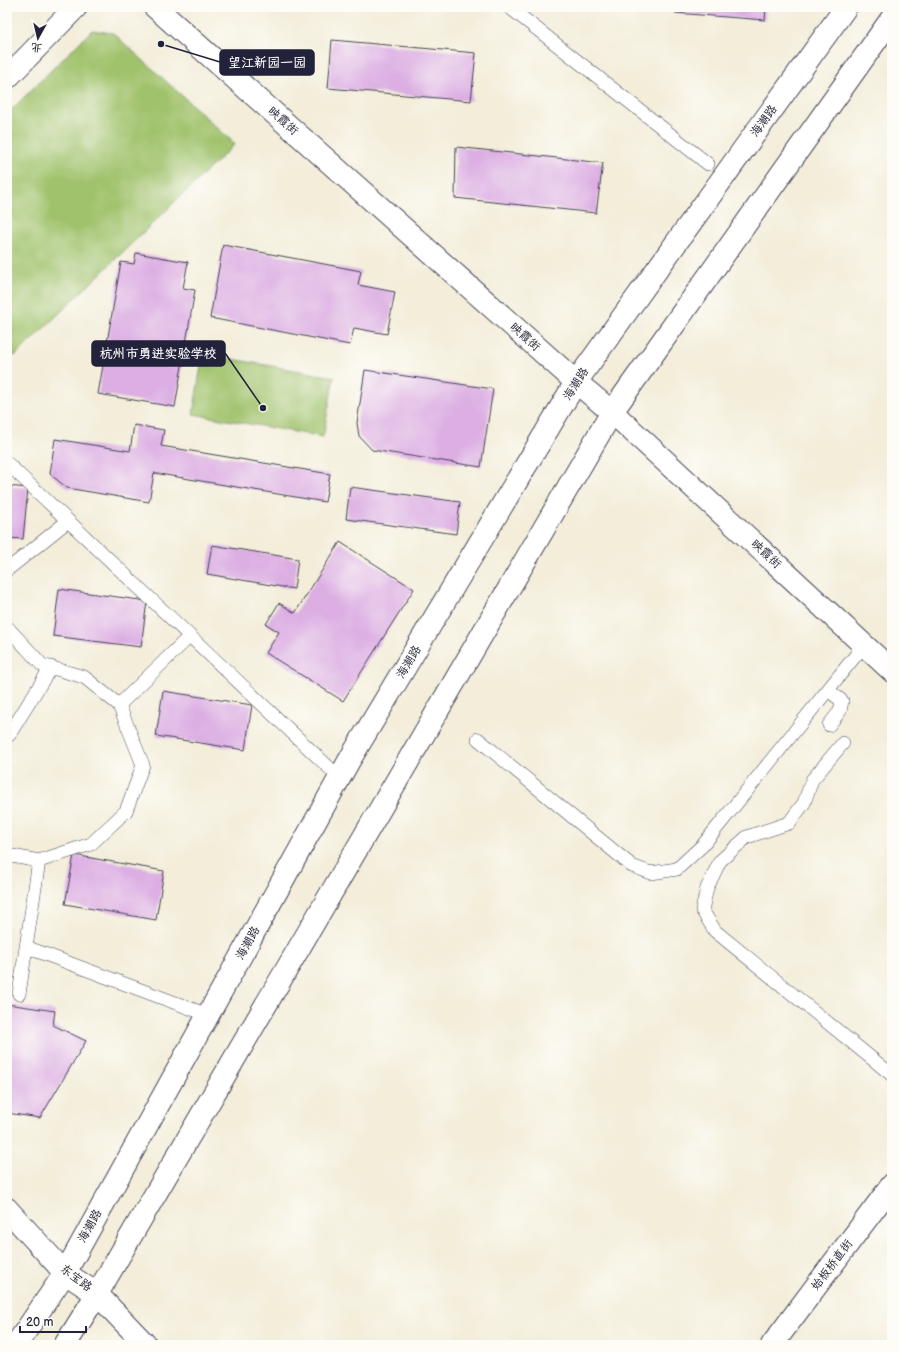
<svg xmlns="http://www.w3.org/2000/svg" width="899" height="1352" viewBox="0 0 899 1352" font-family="'Balsamiq Sans','LXGW WenKai TC',sans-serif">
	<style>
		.green { fill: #a0c26c; stroke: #617254 }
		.building { fill: #dcaee3 }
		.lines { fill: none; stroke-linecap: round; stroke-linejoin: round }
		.service-casing { stroke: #414053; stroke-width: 14 }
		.minor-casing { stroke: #414053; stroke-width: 24 }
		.tertiary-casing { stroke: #414053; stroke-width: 24 }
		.secondary-casing { stroke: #414053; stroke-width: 24 }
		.service { stroke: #fff; stroke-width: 13 }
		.minor { stroke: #fff; stroke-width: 22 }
		.tertiary { stroke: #fff; stroke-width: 22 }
		.secondary { stroke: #fff; stroke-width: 22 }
		.labels { text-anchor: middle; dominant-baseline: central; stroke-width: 3; stroke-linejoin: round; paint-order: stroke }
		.street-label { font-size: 12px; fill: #22223b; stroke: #fdfcf7 }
		.leader { fill: none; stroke: #22223b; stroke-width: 1.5 }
		.callout-dot { fill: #22223b; stroke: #fdfcf7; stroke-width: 1.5 }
		.callout { fill: #22223b; stroke: #22223b; stroke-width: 1.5 }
		.callout-label { font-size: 13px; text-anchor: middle; font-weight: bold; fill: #fff }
	</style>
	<rect width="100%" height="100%" fill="#fdfcf7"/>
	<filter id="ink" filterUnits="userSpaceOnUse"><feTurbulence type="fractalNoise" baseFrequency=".025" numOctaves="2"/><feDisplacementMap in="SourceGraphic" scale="8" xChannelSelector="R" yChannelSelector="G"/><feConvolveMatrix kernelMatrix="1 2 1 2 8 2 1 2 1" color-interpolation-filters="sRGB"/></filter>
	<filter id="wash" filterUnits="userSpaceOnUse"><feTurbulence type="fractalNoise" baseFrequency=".012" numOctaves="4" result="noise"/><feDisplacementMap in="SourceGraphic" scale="16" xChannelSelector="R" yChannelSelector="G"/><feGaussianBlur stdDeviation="0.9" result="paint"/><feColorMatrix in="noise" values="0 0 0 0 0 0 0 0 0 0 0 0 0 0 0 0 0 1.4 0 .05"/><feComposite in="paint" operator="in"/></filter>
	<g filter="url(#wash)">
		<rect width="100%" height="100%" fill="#f3edd9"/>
		<path class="green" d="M92,30L113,33L235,144L16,355L7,357V114Z
			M203,354L334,377L323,437L193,414Z"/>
		<g id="blocks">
			<path class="building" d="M676,7H766L765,20L675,13Z
				M332,40L476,53L471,101L328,88Z
				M456,147L603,163L596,213L455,198Z
				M223,245L361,271L358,285L395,292L387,334L354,328L350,345L210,318Z
				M136,253L188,262L183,288L195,290L175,407L98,394L121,262L134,264Z
				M365,370L493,389L481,467L372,450L359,436L357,423Z
				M134,425L164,430L161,446L330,474L325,502L154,473L149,502L67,488L50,474L55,439L130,451Z
				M7,486L28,488L23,539L7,538Z
				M350,487L460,502L456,534L346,519Z
				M340,542L414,589L343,701L266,653L279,632L266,624L279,603L295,613Z
				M212,545L298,559L294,589L207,574Z
				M59,589L147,601L141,647L53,636Z
				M163,691L252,705L245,750L156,736Z
				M74,855L164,871L156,920L65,904Z
				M7,1004L55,1011L53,1025L86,1041L40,1118L7,1113Z"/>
		</g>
	</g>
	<g filter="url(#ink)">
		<use href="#blocks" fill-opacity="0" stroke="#414053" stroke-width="1"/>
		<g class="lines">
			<defs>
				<path id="service" d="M509,7L708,164
					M7,463L340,778
					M7,570L68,521
					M7,627L42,665L84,677L119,705L143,765L126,811L91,844L39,861L7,855
					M828,690L842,701L840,711L829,725
					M119,705L190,636
					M7,735H9L51,667
					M478,739L632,866L651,873L677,869L703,845L864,645
					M843,743L812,780L804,803L789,823L747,837L720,861L707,888L702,910L715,931L892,1075
					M26,947L208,1015
					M19,994L39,861"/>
				<path id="minor" d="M155,7L576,382L612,412L892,671
					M7,78L76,7
					M772,1345L892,1185"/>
				<path id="tertiary" d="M7,1209L65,1273L97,1294L146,1345"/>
				<path id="secondary" d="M16,1345L65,1273L350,759L576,382L846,7
					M65,1345L97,1294L612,412L892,18"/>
			</defs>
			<use href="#service" class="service-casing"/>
			<use href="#minor" class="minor-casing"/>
			<use href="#tertiary" class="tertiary-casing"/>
			<use href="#secondary" class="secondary-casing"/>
			<use href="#service" class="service"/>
			<use href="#minor" class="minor"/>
			<use href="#tertiary" class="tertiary"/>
			<use href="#secondary" class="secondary"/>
		</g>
	</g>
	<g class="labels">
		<g class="street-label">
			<text transform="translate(283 121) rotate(42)">映霞街</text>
			<text transform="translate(764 121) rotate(-54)">海潮路</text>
			<text transform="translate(525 337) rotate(42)">映霞街</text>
			<text transform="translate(576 384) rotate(-57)">海潮路</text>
			<text transform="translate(766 554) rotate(43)">映霞街</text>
			<text transform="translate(409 662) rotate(-59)">海潮路</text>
			<text transform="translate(248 943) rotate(-61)">海潮路</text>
			<text transform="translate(90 1226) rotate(-61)">海潮路</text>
			<text transform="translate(832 1265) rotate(-53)">始板桥直街</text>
			<text transform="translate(76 1278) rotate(37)">东宝路</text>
		</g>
	</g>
	<path class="leader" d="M161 44L220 62M263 408L225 353"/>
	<g class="callout-dot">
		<circle cx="161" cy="44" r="4"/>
		<circle cx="263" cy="408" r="4"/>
	</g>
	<g class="callout">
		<rect x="220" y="50" width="94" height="25" rx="4"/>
		<rect x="92" y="341" width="133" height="25" rx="4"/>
	</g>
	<g class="callout-label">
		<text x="267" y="67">望江新园一园</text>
		<text x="158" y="358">杭州市勇进实验学校</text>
	</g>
	<rect width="899" height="1352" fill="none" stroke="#fdfcf7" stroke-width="24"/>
	<g transform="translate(38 38) rotate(188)" stroke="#fdfcf7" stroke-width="3" paint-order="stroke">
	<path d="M0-3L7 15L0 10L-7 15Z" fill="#22223b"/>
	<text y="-6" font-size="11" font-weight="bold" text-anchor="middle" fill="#22223b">北</text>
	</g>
	<path d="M20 1326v6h66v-6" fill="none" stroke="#22223b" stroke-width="2"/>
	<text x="26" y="1326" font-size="12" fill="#22223b" stroke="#fdfcf7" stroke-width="3" paint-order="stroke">20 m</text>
</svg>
